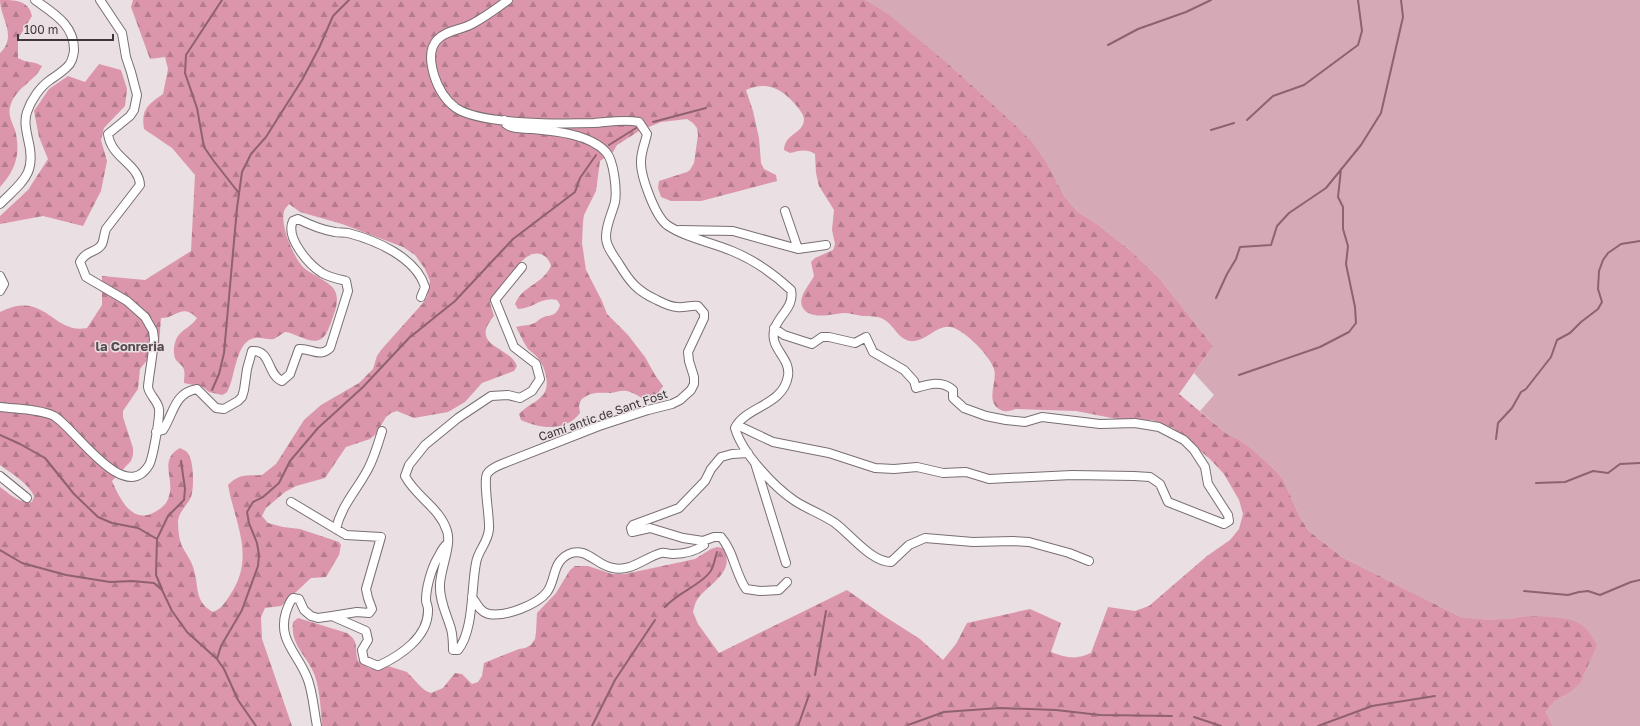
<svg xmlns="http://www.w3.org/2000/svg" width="1640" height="726" viewBox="0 0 1640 726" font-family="'Golos Text',sans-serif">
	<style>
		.green { fill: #d5aab6 }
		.forest { fill: url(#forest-firs); fill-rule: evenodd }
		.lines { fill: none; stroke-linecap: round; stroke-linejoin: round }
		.stream { stroke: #90616f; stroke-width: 2 }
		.minor-casing { stroke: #796f71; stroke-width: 10 }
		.minor { stroke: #fff; stroke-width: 8 }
		.labels { text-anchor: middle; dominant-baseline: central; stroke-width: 3; stroke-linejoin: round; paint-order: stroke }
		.street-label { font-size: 12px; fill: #3c3738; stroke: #eadfe2 }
		.neighbourhood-label { font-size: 13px; font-weight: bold; fill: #564d50; stroke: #eadfe2 }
	</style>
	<defs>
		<pattern id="forest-firs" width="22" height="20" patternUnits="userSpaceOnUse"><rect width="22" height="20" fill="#db96ab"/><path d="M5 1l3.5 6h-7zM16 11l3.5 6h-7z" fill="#b37b8c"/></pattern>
	</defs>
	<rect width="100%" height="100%" fill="#eadfe2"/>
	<path class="green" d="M865,0H1640V726H1553L1546,712L1555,701L1569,693L1563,619L1519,617L1504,620L1475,619L1461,617L1342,557L1319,539L1308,530L1300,517L1283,479L1273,468L1251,448L1240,440L1227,434L1200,411L1214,395L1194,373L1213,346L1160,279L1131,251L1097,224L1078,212L1065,197L1056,181L986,99L954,69Z"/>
	<path class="forest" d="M0,0C14,0 29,0 32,16L18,39V58C26,63 34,61 42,66C35,82 16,86 10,107C8,115 12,122 15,130C21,153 16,170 0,187V53C18,36 0,18 0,0Z
		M133,0H865L888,14L954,69L1018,128L1032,142L1045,161L1065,197L1078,212L1097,224L1131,251L1160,279L1213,346L1179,394L1227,434L1240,440L1251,448L1273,468L1283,479L1300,517L1308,530L1319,539L1342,557L1461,617C1475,619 1489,620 1504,619C1509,619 1514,618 1519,617C1533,616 1568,616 1580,624C1588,629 1592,637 1597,645L1580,683L1569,693L1555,701L1546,712L1553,726H322C321,710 320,692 315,676C308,656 290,646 293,622L298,618L347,633C360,642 354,648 358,661L369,668L375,669L388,666L407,672L421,687L426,691L431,693L443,688L455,673L462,674L472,684L478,682L482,676L484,663L519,649L525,648L531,645L535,639L536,632L537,613L556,593L570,570L575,566H588L612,574H625L695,559L711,549L717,547L723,548C737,573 708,583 697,600C695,603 694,608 693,612L698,624L719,653L847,590L884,616L920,639L943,660L956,644L967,623L1030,609L1061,623L1051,652C1068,658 1074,660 1091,653L1108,607L1135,611L1149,606L1207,556L1230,540L1239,529L1243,514L1239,500L1224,474L1210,459L1173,428L1152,420L1117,419L1076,411L1016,409C1010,411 1005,413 999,409C985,400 998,381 994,369C990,356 965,330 951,327C937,325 928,339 915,341C899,343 895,325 883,319C878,316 869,316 862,316C856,315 850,313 844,313C832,314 808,321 802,306C798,297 810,284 814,276L811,262L815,258L833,250L835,244L832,230L834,210L819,186L816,173L815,154C806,148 799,151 790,153L784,150C785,133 803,134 804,120C804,114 799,109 795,104C781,88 766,81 746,90L753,111L759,138L761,163L764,169L776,175L777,181L701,201H671L661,197L658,188L659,181L687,172L690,170L694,163L698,135L697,128L693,123L687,119L661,122L639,131L617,145L613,152L600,161L596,191L584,215L583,222L582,243L586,270L602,301L607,314L628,335L645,357L655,375L663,386C647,411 645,396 627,391C621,390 617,392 611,393C599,393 591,391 581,400L579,406L580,413C566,432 540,429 521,420L519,414C526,406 536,403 543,395C551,385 545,366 537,357C535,354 531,352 528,349C523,342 520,334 516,327C522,325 527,326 532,324C536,323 537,321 540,319C550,313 555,319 560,305L557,300C542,296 532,309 518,309L515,304C523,285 542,285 551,266C547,251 532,250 522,261L490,303L494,316C468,346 510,346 517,366L514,371L482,383L465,402L448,412L414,418L397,411L391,413L386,417L375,435L370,439L346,447L325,478L296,486L285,492L266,508L262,516L268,523L283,527L300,529L339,542L341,545L339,555L326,577L311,578L281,606L265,608L261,617L262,639L292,726H0V487C10,494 19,504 32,502L34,496C28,483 12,474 0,465V312C46,289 52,335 87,328L102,305V276L145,280L191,251L195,175L172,148L144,129C141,110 147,105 163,94L168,69L165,57L150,59L131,7ZM289,204L300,212L342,224L403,247L415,255L425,269L430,281L427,297L423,303L381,350L377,356L373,369L359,383L321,405L304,420L276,464L262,475C246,476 240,473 228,485C235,524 256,557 230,595C225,603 221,609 213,612C194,602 199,586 194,570C192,562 187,555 183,548C179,541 178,529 178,521C179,511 187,506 191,497C194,489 194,464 189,455C187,451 184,450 180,448C158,460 175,479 169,496C167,504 162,508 155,512C132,525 120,499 112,481L131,461L133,455V448L123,417V411L138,389L140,369L159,345L161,318C178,318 181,303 197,318C192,326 183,329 178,336C174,342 172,353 176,360C179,364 183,365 184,370C185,373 184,379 184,383L203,387L209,392L222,395C224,394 226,393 227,392C235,381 235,340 255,338C261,337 268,340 274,339L285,332C296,333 309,344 319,340C326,338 328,329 331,323C334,313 340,301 335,291C332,283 311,274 304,268C294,259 278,222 285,209C286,207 288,206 289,204Z
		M99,64L121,70L127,89L125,106L104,128L101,140L107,161L101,191L83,226L43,216L0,224V216L28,190L48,159L39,137L34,111L49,89L68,76L85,82Z"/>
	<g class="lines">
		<path class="stream" d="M222,0L186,55L185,73L197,108L204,147L213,160L238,192
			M1108,45L1138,29L1186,12L1211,0
			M1247,120L1273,96L1304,85L1358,45L1362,31L1358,0
			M653,122L706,108
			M1211,130L1234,123
			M609,145L636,128
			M1216,298L1227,274L1236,259L1240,247L1271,245L1277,226L1289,213L1326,188L1361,145L1381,113L1403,17L1401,0
			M1239,375L1320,347L1349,332L1356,323L1355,307L1346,264L1348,246L1343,229V207L1338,197L1341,169
			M212,390L219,374L224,353L237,208L242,172L251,154L266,137L302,80L319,48L333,16L349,0
			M0,435L20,444L45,458L74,494L98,517L112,523L138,528L157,539L156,575L162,589
			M1496,439L1498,423L1512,408L1521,392L1526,389L1551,357L1557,340L1570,333L1581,322L1598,309L1602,302L1598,289L1599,271L1603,260L1608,253L1621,244L1640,241
			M1536,483L1565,482L1593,471L1608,473L1620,464L1640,463
			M157,539L168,516L184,500L185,489L181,461
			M0,550L22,563L66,575L110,582L132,581L154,583L162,590L172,611L187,632L217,659L224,669L238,700L256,726
			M1524,591L1568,595L1579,592L1588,591L1600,595L1631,582L1640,580
			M665,607C677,593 701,585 710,572C714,567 715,558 717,552
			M217,659L221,646L242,610L258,566L259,555L257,543L249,523L247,512L253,502L263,497L279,483L290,461L318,428L363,387L409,338L455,301L513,239L575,192L580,178L596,155
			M815,675L826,611
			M1194,717L1221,726
			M908,725L944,712L1000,708L1056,710L1100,715L1172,716
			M592,726L615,680L655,620
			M798,726L809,695
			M1318,726L1372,706L1435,696"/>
		<defs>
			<path id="minor" d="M508,0C496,9 485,17 472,24C461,30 446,30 437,40C428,50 431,64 434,75C438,88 445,100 456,108C481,125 562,124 594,123C609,122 624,119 639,122L647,134C645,143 641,152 641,161C640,175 655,216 667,225C686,238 711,242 732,251C754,260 774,274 791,290C795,308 777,316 774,331C770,349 791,358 788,376C783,406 746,406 735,428C742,453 774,487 795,501C807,509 822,514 835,523C850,534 871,562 891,562L909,545L925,538L973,542L1013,541L1029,542L1069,553L1089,561
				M504,120L506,124C514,130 523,128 532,129C555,131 590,134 606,152C614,161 617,190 615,202C612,214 606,224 606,237C606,247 614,256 619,264C630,282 637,291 657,300C663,303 670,307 677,307C684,308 691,305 698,306L704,313V318L688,352L689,361L694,377V384L691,390L680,400L672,404L648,410L599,426L502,464C497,466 490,469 487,474C483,482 490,518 489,529C488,543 478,550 476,563C471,588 474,630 458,650H453C453,643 453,636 451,629C447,615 439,600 440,585C440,570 452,545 447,531C440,508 416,497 405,476L409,465L425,445L458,418L491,396L508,395L520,398L532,391L540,379L536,364L514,347L495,300L522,267
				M0,204C23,181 37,174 28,139C26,129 24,121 27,112C31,100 40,87 50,80C56,76 62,72 67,67C72,63 73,57 74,51C75,25 53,13 35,0
				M785,211L798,249
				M680,230L733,231L798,249L826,245
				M0,276L4,284L0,291
				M0,407C15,409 40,409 54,416C75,428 124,506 149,465C153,458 160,417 159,409C158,401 149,395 148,387C148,384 149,380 149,378C151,365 153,352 154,339L153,331L145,317L127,301L86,277L80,262C86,250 97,253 102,244C104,240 104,234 106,229L140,185C139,164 111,158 108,134L130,116L134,110L137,95L131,72L126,57L122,33L100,0
				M737,425L773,442L829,453L875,468L894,469L917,467L943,473L966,472L989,479L1072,475L1134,476L1150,477L1160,484L1168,502L1224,524L1229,521L1228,515L1208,484L1205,467L1194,450L1184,440L1159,427L1135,423L1100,424L1042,417L1025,422L1006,420L986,416L964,408L953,398V390C942,380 929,384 916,388L914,381L904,370L873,352L866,337L855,343L829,337H822L812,344L784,335L774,328
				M156,432L163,430C174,413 174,393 197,389L216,408L224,409L238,401L242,397L244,390L247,369L252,351C271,349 267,375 282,381L290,374L299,349C311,348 320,358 330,348L348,291L346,281C338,279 329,277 322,273C308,264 285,237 293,221L298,219C310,225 322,230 335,232C339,233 344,232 348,233C375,240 416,257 425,287L421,297
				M755,463L786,563
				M0,476L27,498
				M291,502L346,535L381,537L366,589L368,598L372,609L369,613L357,612L332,616
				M336,529C341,506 357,490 368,469C374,458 378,444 382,431
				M703,541L714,537H721C734,552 735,573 746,589L760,591L779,590L787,582
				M472,597C477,604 480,612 489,614C505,617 537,605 547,592C556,580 552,562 569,554C586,546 597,566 613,568C631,572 644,558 661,553C664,552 669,554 673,554C685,554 694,552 704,545L703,541L683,538L650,528L632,532L631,528L633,525L679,508L705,481L711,469L721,457L732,454L748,453
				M317,726C314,711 313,694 308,680C299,654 277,641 286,612C288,607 289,602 293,598L299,599L304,610L311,616L318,618L332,616L366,631L368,640L362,650L364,660L378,666C400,656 429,637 428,609C428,606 426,603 426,600C426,588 431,570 437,559C440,554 442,548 447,544"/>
		</defs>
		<use href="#minor" class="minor-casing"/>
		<use href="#minor" class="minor"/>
	</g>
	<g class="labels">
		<g class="street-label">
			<text transform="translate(603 415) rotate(-19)">Camí antic de Sant Fost</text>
		</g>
		<g class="neighbourhood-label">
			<text x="130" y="346">la Conreria</text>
		</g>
	</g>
	<path d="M18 34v6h95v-6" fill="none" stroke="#3c3738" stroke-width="2"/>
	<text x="24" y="34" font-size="12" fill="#3c3738" stroke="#eadfe2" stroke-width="3" paint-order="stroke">100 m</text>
</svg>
